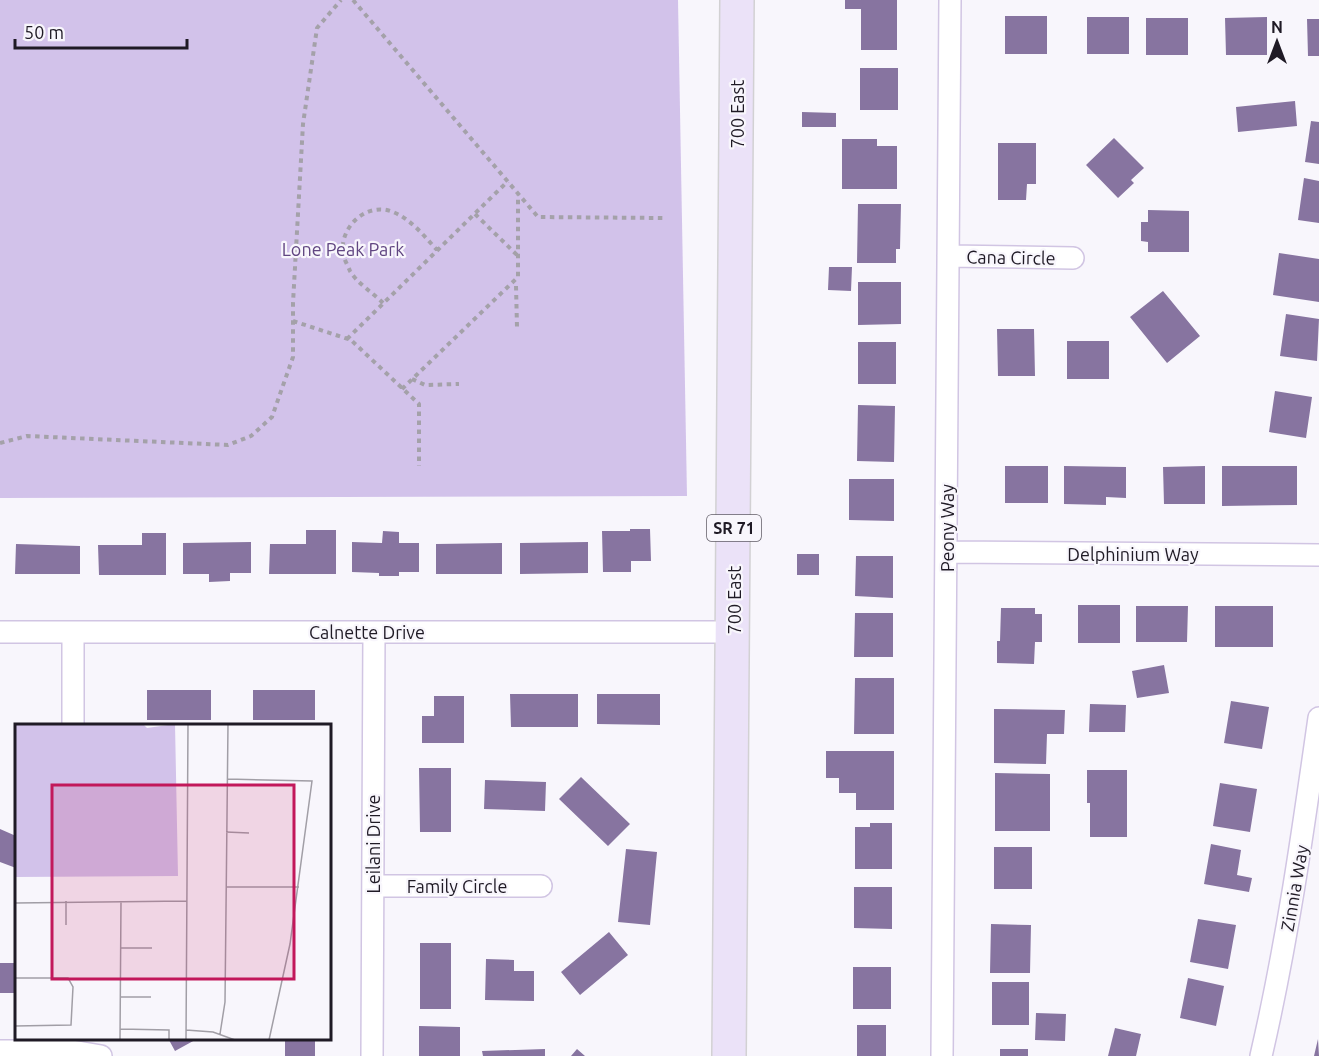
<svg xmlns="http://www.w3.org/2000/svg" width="1319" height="1056" viewBox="0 0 1319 1056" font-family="Ubuntu,sans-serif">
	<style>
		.green { fill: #d2c2ea }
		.building { fill: #8774a0 }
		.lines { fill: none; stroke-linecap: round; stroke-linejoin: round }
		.street-casing { stroke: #d1c5e3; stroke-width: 24 }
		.primary-casing { stroke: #d2d1d3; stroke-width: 36 }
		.path { stroke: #a4a1a9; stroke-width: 4; stroke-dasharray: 4.5 4.5; stroke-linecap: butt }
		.street { stroke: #fff; stroke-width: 21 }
		.primary { stroke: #ebe2f8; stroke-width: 33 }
		.labels { text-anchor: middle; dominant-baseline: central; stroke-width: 4.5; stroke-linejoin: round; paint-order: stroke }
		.shield { fill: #f8f6fc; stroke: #605c66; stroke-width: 1.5 }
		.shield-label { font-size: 16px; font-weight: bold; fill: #1f1a25 }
		.street-label { font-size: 18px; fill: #1f1a25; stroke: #f8f6fc }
		.park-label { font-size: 18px; fill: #614682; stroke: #f8f6fc }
		.inset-road { fill: none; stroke: #a19ea6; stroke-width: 1.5 }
		.view { fill: #c2185b; fill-opacity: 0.15; stroke: #c2185b; stroke-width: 3 }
		.inset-edge { fill: none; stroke: #1f1a25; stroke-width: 3 }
	</style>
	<rect width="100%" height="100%" fill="#f8f6fc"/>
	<path class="green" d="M0,0H678L687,496L0,498Z"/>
	<path class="building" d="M845,0H897V50H861V9H845Z
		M1005,16H1047V54H1005Z
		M1087,17H1129V54H1087Z
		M1267,17V55H1226L1225,18Z
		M1146,18H1188V55H1146Z
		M1307,19H1319V56H1308Z
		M860,68H898V110H860Z
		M1295,101L1297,126L1238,132L1236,107Z
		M802,112L836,113V127H802Z
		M1311,121L1319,122V164L1305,162Z
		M1114,138L1144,168L1131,180L1134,183L1118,198L1086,165Z
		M842,139H877V146H897V189H842Z
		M998,143H1036V184H1027L1026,200H998Z
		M1304,178L1319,181V223L1298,220Z
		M858,204H901L900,249H896V263H857Z
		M1148,210L1189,211V252H1148V242L1141,241V222H1148Z
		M1279,253L1319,259V302L1273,295Z
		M829,267H852L851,291L828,290Z
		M858,282H901V324L858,325Z
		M1163,291L1200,336L1167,363L1130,317Z
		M1286,314L1319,319L1317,361L1280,356Z
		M997,329H1034L1035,376H998Z
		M1067,341H1109V379H1067Z
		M858,342H896V384H858Z
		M1275,391L1312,397L1306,438L1269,432Z
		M858,405L895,406L894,462L857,461Z
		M1005,466H1048V503H1005Z
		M1064,466L1126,467V498L1106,497V505L1064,504Z
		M1205,466V504H1164L1163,467Z
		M1222,466H1297V505L1222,506Z
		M849,479H894V521L849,520Z
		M630,529H650L651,561H631V572H603L602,531H630Z
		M306,530H336V574H269L270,544H306Z
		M383,531L399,532V543H419V572H399V576H379V573L352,572V542L382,543Z
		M142,533H166V575H99L98,545H142Z
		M251,542V573H230V581L209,582V574H183V543Z
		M588,542V573L520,574V543Z
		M502,543V574H436V544Z
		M16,544L80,546V574H15Z
		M797,554H819V575H797Z
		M856,556H893V598L855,596Z
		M1078,605H1120V643H1078Z
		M1136,606H1188L1187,642H1136Z
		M1215,606H1273V647H1215Z
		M1001,608H1035V614H1042V642H1035L1034,664L997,663V641H1000Z
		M855,613H893V657H854Z
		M1164,665L1169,693L1137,698L1132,671Z
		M855,678H894V734H854Z
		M147,690H211V720H147Z
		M253,690H315V720H253Z
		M510,694H578V727H511Z
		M597,694H660V725L597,724Z
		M434,696H464V743H422V716H434Z
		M1231,701L1269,707L1262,749L1224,743Z
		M1090,704L1126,705L1125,732H1089Z
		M994,709L1065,710L1064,734H1047L1046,764L994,763Z
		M826,751H894V810H856V793H839V778H826Z
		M419,768H451V832H420Z
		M1087,770H1127V837H1090V803H1087Z
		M995,773L1050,774V831H995Z
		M581,777L630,824L608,846L559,799Z
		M485,780L546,782L545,811L484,809Z
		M1220,783L1257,789L1250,832L1213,826Z
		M870,823H892V869H855V827H870Z
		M0,829L16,836V868L0,862Z
		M1211,844L1241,850L1237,875L1252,878L1249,892L1204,884Z
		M994,847H1032V889H994Z
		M626,849L657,852L650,925L618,922Z
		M854,887H892V929L854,928Z
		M1198,919L1236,925L1228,969L1190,962Z
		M991,924L1031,925L1030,973H990Z
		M609,932L628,955L580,995L561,972Z
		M420,943H451V1009H420Z
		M486,959L514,960V971H534V1001L485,1000Z
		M0,963H16V993H0Z
		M853,967H891V1009H853Z
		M1188,978L1224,986L1216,1026L1180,1018Z
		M992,982H1029V1025H992Z
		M1036,1013L1066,1014L1065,1041L1035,1040Z
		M857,1025H886V1056H857Z
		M419,1026L460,1027V1056H419Z
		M1115,1028L1141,1034L1136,1056H1108Z
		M1318,1039L1319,1056H1314Z
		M169,1040H195L175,1051Z
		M285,1040H315V1056H285Z
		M545,1049V1056H483L482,1051Z
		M577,1049L585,1056H571Z
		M1000,1049H1028V1056H1000Z"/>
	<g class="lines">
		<defs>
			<path id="street" d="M948,256L1073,258
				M946,552L1319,555
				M0,632H734
				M73,632V726
				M373,886H541
				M0,1051H72L101,1056
				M372,1056L374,632
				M942,1056L950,0
				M1261,1056C1287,944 1303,831 1319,718"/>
			<path id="primary" d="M729,1056L737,0"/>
		</defs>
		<use href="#street" class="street-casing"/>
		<use href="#primary" class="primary-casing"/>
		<path class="path" d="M353,0L538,217L663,218
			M475,214L517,255
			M516,286L517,327
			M383,303C373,293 357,283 350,271C348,266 344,259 343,254C339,227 367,201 393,212C411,219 424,236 437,250
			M293,321L351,340L419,404V466
			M347,339L508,181
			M412,379L425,385L459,384
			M402,389L518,277V195
			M0,443L27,436L228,445L251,436L272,417L293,357V303L303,124L317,28L341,0"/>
		<use href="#street" class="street"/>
		<use href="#primary" class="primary"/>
	</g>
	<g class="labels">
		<rect class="shield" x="707" y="515" width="54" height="26" rx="4.5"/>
		<g class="shield-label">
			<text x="734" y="528">SR 71</text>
		</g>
		<g class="street-label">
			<text transform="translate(737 114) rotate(-90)">700 East</text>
			<text transform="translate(1011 257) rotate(1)">Cana Circle</text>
			<text transform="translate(947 528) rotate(-90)">Peony Way</text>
			<text x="1133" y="554">Delphinium Way</text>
			<text transform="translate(734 600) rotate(-90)">700 East</text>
			<text x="367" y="632">Calnette Drive</text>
			<text transform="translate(373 844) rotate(-90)">Leilani Drive</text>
			<text x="457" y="886">Family Circle</text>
			<text transform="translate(1294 888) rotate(-80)">Zinnia Way</text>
		</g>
		<g class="park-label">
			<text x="343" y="249">Lone Peak Park</text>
		</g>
	</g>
	<g transform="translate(15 724)">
		<rect width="316" height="316" fill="#f8f6fc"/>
		<path d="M0,0H128L132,4L160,0L163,152L0,153Z" fill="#d2c2ea"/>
		<path class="inset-road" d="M212,55L297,57L275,220L254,316M211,108L234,109M211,163H284M51,177V201M0,179L172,177M106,224H137M0,254H53L58,263L56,301L0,302M105,273H136M105,305L154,306V316M171,306L198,308L220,316M205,310L210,278L213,0M105,316L106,177M171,316L173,0"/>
		<path class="view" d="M37,61H279V255H37Z"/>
		<rect width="316" height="316" class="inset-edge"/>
	</g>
	<g transform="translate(1277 42)" stroke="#f8f6fc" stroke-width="4.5" paint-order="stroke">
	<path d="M0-4.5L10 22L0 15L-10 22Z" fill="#1f1a25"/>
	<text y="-9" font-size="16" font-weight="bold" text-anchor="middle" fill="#1f1a25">N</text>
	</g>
	<path d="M15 39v9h172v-9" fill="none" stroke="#1f1a25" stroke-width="3"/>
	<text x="24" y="39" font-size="18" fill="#1f1a25" stroke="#f8f6fc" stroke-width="4.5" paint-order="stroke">50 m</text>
</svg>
